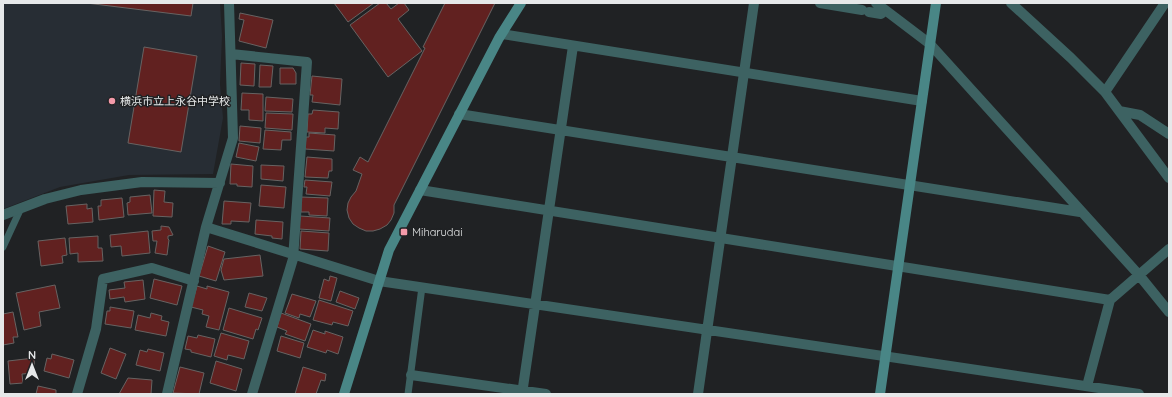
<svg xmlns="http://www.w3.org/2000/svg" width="1172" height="397" viewBox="0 0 1172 397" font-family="Quicksand,'Noto Sans JP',sans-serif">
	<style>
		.built { fill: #272d34 }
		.building { fill: #612120; stroke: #676362 }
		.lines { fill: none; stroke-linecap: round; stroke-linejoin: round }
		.lane { stroke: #3d6262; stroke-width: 7 }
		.street { stroke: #3d6262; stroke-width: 10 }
		.secondary { stroke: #498686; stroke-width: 10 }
		.poi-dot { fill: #f39aa9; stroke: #202224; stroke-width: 1.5 }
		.labels { text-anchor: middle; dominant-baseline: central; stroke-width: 3; stroke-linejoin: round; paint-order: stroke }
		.poi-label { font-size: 11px; fill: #e6e8e9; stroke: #202224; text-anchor: start }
	</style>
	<rect width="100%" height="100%" fill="#202224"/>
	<path class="built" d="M3,3H220L222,36L220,84L223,118L213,174L129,175L60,187L3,209Z"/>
	<path class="building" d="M86,3H193L191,16Z
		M334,3H374L348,22Z
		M380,3H386L391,9L399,3H404L409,10L398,19L422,51L388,77L350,25Z
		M445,3H495L394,205V213L391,220L387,225L380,229L373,231H366L359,228L353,224L349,218L347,210L348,203L351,197L356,191L362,174L353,170L360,157L368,162L425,48L423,47Z
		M240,13L273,20L266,48L239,41L244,20L239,19Z
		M144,47L197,56L181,152L128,143Z
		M241,63L255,64L254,86L240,85Z
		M260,65L273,66L271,87H259Z
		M280,68H293L296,73V84H280Z
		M312,76L342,79L340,105L312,102L313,95H310Z
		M242,93L263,94V121L249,120V110H241Z
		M266,97L293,99L292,112L265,111Z
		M313,110L339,112L338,129L325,128V133L307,132L308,114H312Z
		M266,113L293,114L292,130L265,128Z
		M240,126L261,128L260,143L239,141Z
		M265,130L291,132V140H282L281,150L263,149Z
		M309,133L335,135L334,151L305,149L306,137H309Z
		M239,143L259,147L256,161L236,157Z
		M307,157L332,159V171H329L328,178L305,177Z
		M231,164L253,166L252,187L237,186V184H230Z
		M261,165L284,166L283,181L261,179Z
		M305,180L332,182L330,196L306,194L307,187H304Z
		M261,185L286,187L284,208L259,206Z
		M154,190L165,191L164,202L173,203L172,217L153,216Z
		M150,195L152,213L128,215L127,203L130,202V197Z
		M301,197L328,198L327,216L309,215V212H301Z
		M122,198L124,217L99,220L98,206H101V200Z
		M224,201L251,203L249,222L231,221V224H222Z
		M87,204V209L92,208L93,222L68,224L66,206Z
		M300,216L330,218L329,231L299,229Z
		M256,220L283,222L282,239L272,238V236L255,234Z
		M161,226L169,227L173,235L168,236V239L169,240L167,255L155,253L157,241H153L152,231L161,230Z
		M148,231L150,253L122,256L121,246L111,247L110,235Z
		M301,231L329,233L328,251L300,249Z
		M98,236V248H102L103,261L78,262V253L70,254L69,238Z
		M65,238L67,255L62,256L63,263L41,266L38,241Z
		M208,246L225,252L216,281L199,276Z
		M260,255L263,276L224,280L221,270L224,259Z
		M330,276L337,278L331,301L319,298L324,279L329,281Z
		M154,279L182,286L177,305L150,298Z
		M143,280L145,299L125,302L124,297L110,299L109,290L125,288L124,282Z
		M55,285L60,308L39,312L41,326L24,330L16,293Z
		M197,286L207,289V286L229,292L219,330L206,327L209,316L202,314L203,310L191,307Z
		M340,291L359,298L355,309L336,302Z
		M249,293L267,298L262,311L245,307Z
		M292,294L316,301L310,317L300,314L299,318L285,313Z
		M319,300L353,311L348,326L333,322L332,325L313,320Z
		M110,307L134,311L131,328L105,324L107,311H110Z
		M229,308L262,318L258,330L256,329L253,339L223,330Z
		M13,312L18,337H13L14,343L3,345V314Z
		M151,313L162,316L161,320L169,322L166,336L135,330L138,315L150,318Z
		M281,313L311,324L305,341L285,334L287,331L277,327Z
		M313,330L325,334V331L343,337L338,354L327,350L326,353L307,347Z
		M221,333L249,341L244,359L228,355L227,360L214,356Z
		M198,335L215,339L211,357L191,352V350L185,349L188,336L197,338Z
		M281,336L304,343L300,358L277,351Z
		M110,348L126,354L116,379L101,373Z
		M148,349L164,353L160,371L136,365L140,350L147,352Z
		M52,354L74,360L69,378L44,371L47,358L51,359Z
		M34,358L35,373L22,374L23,383L10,384L8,361Z
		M216,361L242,369L236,391L210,383Z
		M180,367L204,373L199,394L173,393Z
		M303,367L326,374L325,381L321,380L316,394H295Z
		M128,378L152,380L151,394H119Z
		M38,386L56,390V394H36Z"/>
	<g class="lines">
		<path class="lane" d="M3,247L21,208
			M408,394L422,287"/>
		<path class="street" d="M820,3L862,10
			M876,3L930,44L1139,275L1169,312
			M1011,3L1071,58L1105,92L1169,178
			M869,12L881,14L885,10
			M502,34L922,101
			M231,54L307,62L293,259L252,394
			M1105,92L1165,3
			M1119,111L1140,115L1169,134
			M459,114L1080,212
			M420,190L1110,300
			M3,215L45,199L81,190L142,182L220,183
			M206,227L379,281L1139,394
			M411,375L546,394
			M1087,386L1110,300L1169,249
			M77,394L96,329L103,279L152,268L194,281
			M167,394L206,227L233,138L229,3
			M522,394L573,46
			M698,394L754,3"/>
		<path class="secondary" d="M344,394L389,250L499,38L521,3
			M880,394L936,3"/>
	</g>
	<g class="poi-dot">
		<circle cx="112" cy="101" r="4"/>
		<rect x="400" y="228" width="8" height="8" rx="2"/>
	</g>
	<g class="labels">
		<g class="poi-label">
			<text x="120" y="101">横浜市立上永谷中学校</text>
			<text x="412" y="232">Miharudai</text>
		</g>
	</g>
	<rect width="1172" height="397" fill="none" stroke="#e6e8e9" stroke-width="8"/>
	<g transform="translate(32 365)" stroke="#202224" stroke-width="3" paint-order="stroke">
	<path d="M0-3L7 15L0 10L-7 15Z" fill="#e6e8e9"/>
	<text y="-6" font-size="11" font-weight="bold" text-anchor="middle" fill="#e6e8e9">N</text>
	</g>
</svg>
